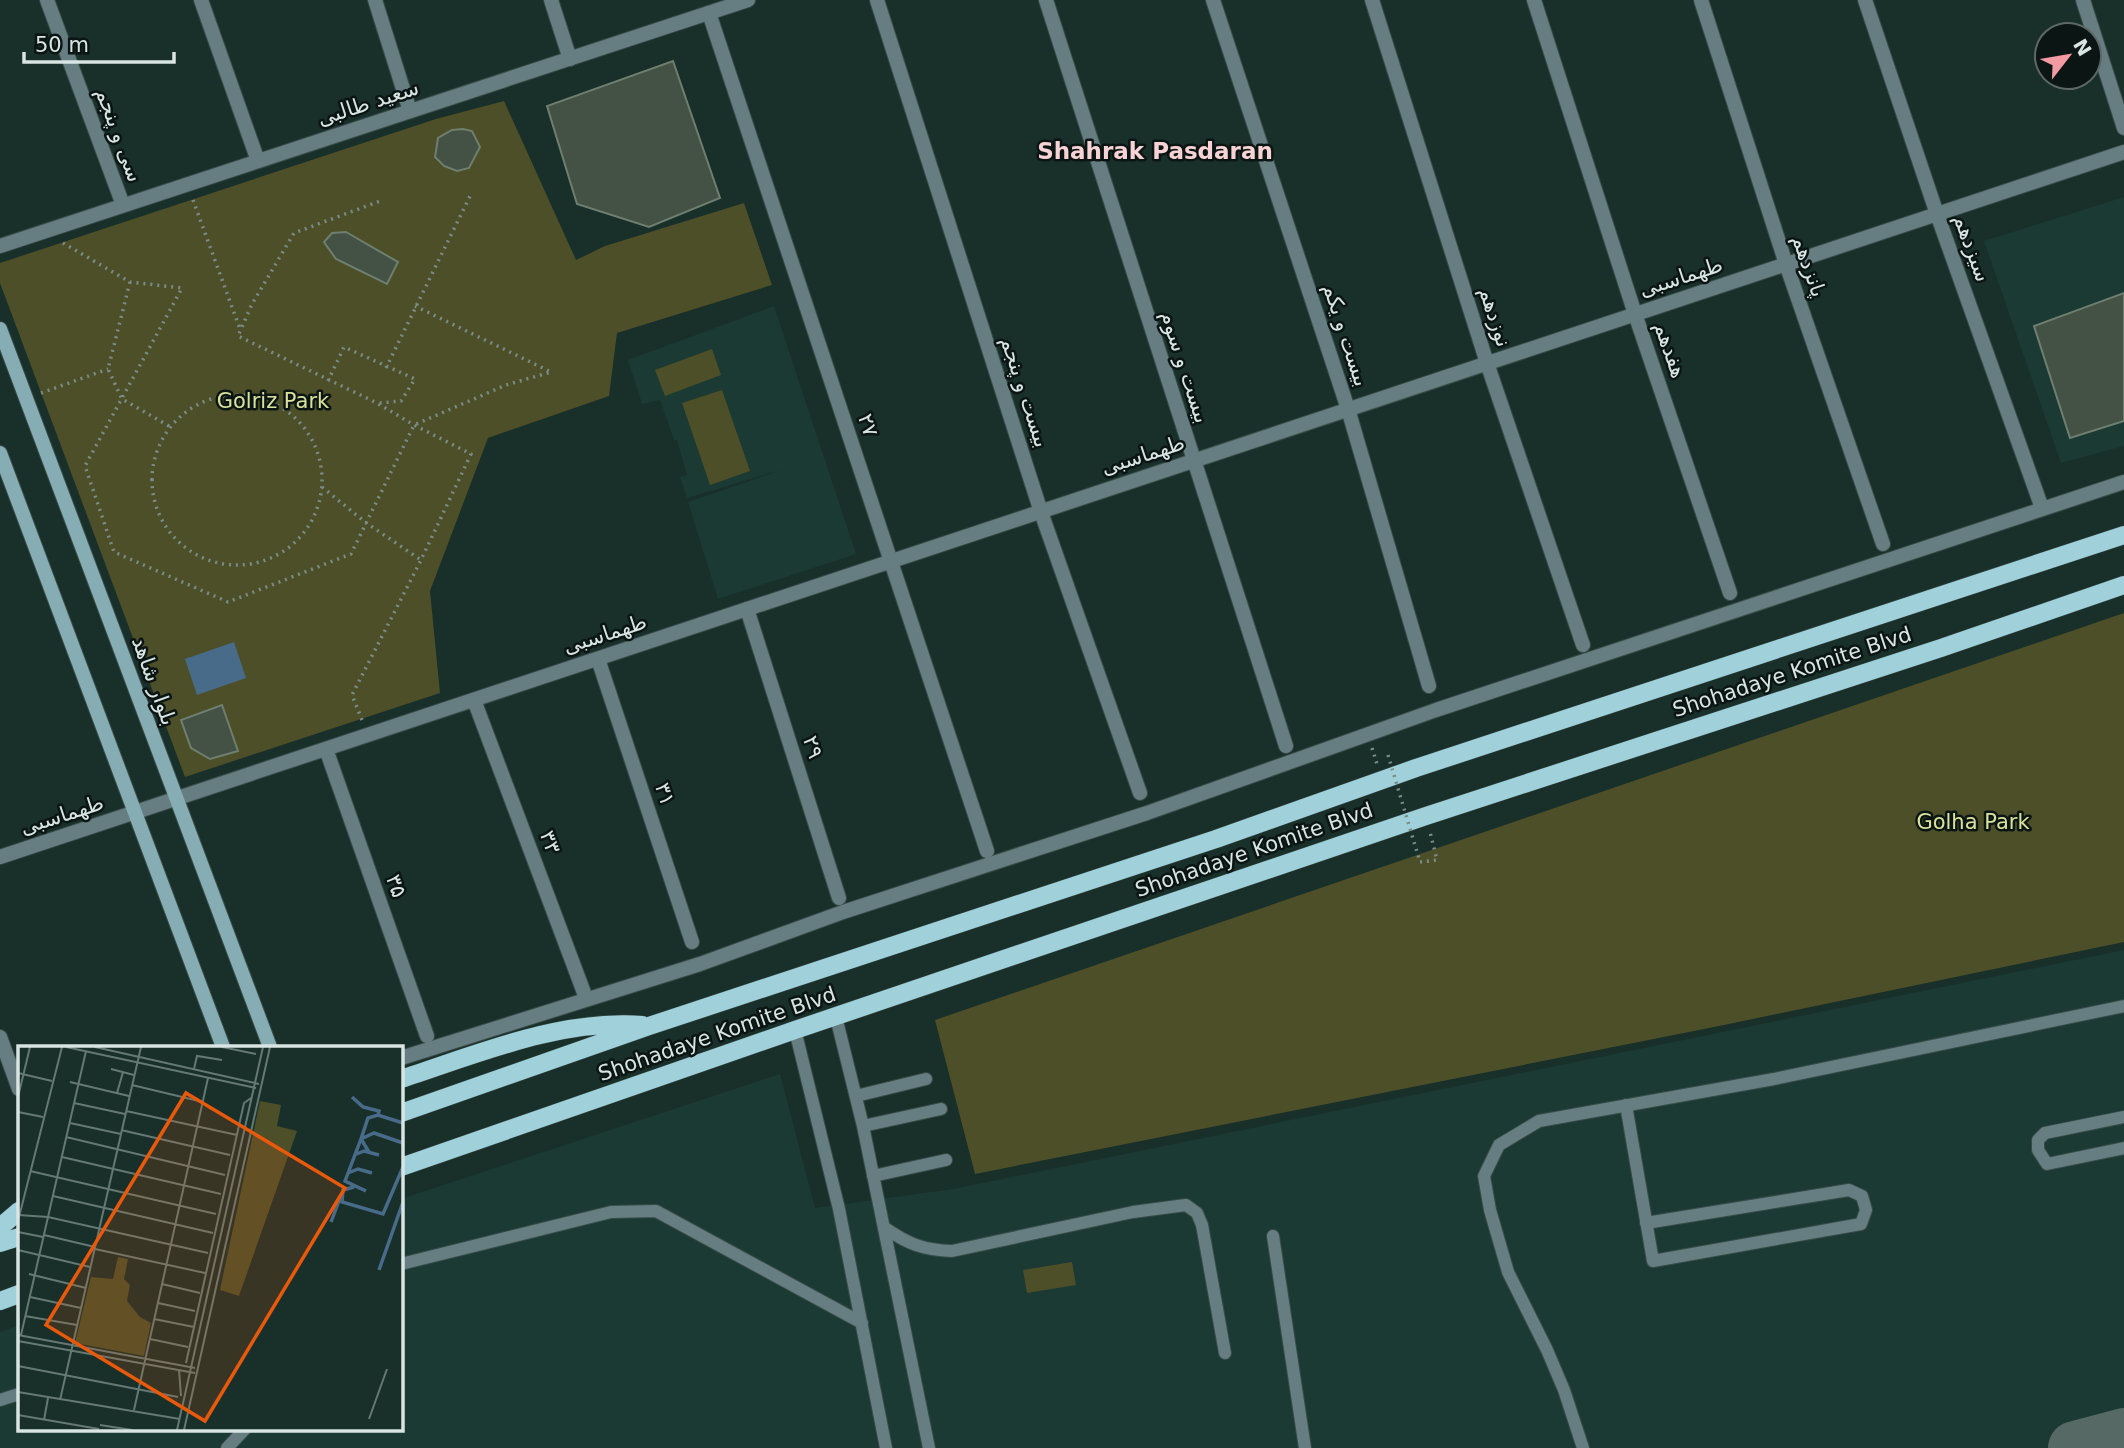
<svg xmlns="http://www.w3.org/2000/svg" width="2124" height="1448" viewBox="0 0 2124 1448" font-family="'DejaVu Sans','Noto Sans Arabic',sans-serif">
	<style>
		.built { fill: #1b3a34 }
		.green { fill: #4c4f28 }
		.water { fill: #486b89 }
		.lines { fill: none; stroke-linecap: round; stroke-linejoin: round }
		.taxiway { stroke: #566964; stroke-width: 54 }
		.building { fill: #435244; stroke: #6f7f6f; stroke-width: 2 }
		.service-casing { stroke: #384c47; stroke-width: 14 }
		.minor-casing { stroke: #384c47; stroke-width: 16 }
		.tertiary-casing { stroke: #384c47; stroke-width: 16 }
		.secondary-casing { stroke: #384c47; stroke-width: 16 }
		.primary-casing { stroke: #384c47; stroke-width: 19 }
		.path { stroke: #7b8c88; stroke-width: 3.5; stroke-dasharray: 2 5; stroke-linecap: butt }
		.service { stroke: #667d82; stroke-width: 12 }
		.minor { stroke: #667d82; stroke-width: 14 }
		.tertiary { stroke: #667d82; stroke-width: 14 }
		.secondary { stroke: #87adb4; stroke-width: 14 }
		.primary { stroke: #a0d1db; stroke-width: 18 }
		.path-bridge { stroke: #7b8c88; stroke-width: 3.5; stroke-dasharray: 2 5; stroke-linecap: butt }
		.labels { text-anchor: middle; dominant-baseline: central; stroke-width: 5; stroke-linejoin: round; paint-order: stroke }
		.street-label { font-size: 21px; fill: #d8e5e2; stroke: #0b1513 }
		.park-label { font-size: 21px; fill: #dae19a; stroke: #0b1513 }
		.neighbourhood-label { font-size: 23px; font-weight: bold; fill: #f7d3d5; stroke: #0b1513 }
		.inset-river { fill: none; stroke: #486b89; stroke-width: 3.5 }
		.inset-road { fill: none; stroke: #657874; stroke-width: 2 }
		.view { fill: #e8590c; fill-opacity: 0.15; stroke: #e8590c; stroke-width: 3.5 }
		.inset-edge { fill: none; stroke: #d8e5e2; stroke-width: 3.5 }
	</style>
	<rect width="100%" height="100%" fill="#192f2a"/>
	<path class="built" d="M2124,197V446L2061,463L1984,241Z
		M774,306L856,554L718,599L688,502L784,469L687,498L680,477L687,475L677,440H674L660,400L642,404L628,360Z
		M2124,950V1448H0V1332L19,1325V1429H401V1199L780,1074L815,1208L953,1189Z"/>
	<path class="green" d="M504,101L576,260L605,246L744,203L772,285L617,333L609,396L488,438L430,591L440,693L185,777L0,283V263L436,119Z
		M712,349L721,375L665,396L655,370Z
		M722,390L750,471L710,485L682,403Z
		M2124,613V942L1719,1026L975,1174L935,1020Z
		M1072,1262L1076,1285L1027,1293L1023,1270Z"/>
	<path class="water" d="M234,642L246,678L197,695L185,659Z"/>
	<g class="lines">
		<path class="taxiway" d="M2075,1448L2124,1435"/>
	</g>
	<path class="building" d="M673,61L720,198L649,227L577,204L547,106Z
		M463,129L472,131L480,147L469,168L457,171L444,166L435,157L438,138L452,130Z
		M346,232L398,262L387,284L336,259L324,242L332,233Z
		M2124,293V421L2070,438L2034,326Z
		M222,705L238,751L210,759L191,748L181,720Z"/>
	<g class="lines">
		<defs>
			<path id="service" d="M836,1017L863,1126L929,1448
				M795,1030L839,1209L886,1448
				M856,1096L926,1079
				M1626,1105L1653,1261L1861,1224L1866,1210L1862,1196L1849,1190L1646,1223
				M2124,1117L2045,1133L2038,1140V1150L2047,1164L2124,1148
				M863,1126L941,1109
				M873,1176L946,1160
				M885,1228C908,1244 923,1250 952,1251L1133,1212L1186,1205L1197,1213L1202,1225L1225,1353
				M1273,1236L1305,1448
				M401,1264L611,1212L656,1211L862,1323
				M0,1400L19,1394
				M227,1448L245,1429
				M1583,1448L1564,1390L1547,1350L1508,1272L1490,1210L1484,1176L1499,1145L1539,1121L1774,1079L2124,1006"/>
			<path id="minor" d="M47,0L123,205
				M201,0L258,161
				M375,0L410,111
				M551,0L570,59
				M877,0L1041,512L1140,793
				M1046,0L1286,746
				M1213,0L1348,409L1429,686
				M1372,0L1487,363L1583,645
				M1534,0L1635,314L1730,593
				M1701,0L1786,264L1883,544
				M1865,0L1937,214L2042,508
				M2083,0L2124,128
				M709,13L987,851
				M747,609L839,898
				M598,659L692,942
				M474,700L586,998
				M326,749L427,1036
				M0,1037L19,1089"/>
			<path id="tertiary" d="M0,246L748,0
				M0,857L2124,152
				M401,1058L700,964L843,912L1147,813L1436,710L2124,482"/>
			<path id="secondary" d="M0,329L270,1047
				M0,453L223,1047"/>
			<path id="primary" d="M401,1079C478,1054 559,1019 642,1025
				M401,1113L649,1026L1216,839L1416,768L2124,535
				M401,1167L795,1030L1426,816L1941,648L2124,585
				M0,1227L19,1211
				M0,1243L19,1237
				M0,1301L19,1294"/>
		</defs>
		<use href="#service" class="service-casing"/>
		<use href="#minor" class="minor-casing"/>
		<use href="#tertiary" class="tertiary-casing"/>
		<use href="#secondary" class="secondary-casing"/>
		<use href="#primary" class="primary-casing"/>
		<path class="path" d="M193,200L240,329
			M63,243L130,282L182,288L85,466L114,552L228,602L351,554L414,425L506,385L551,372L415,306
			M130,282L108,369L122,399L169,426
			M386,368L471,194
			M328,381L344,347L415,379L401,401L380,403
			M41,393L108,369
			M152 480a85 85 0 1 1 170 0a85 85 0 1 1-170 0Z
			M322,487L365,522L421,560
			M362,720L352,695L421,560L471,454L414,425L377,403L238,336L252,304L294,233L383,200
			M1372,748L1377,764
			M1420,862L1437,860L1430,832"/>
		<use href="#service" class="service"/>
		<use href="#minor" class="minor"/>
		<use href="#tertiary" class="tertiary"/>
		<use href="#secondary" class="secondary"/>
		<use href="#primary" class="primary"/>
		<path class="path-bridge" d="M1388,755L1420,862"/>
	</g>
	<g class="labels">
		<g class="street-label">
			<text transform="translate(368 103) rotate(-18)">سعید طالبی</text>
			<text transform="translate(119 135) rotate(70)">سی و پنجم</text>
			<text transform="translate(1972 248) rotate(70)">سیزدهم</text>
			<text transform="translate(1809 266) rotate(71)">پانزدهم</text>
			<text transform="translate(1681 277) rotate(-18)">طهماسبی</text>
			<text transform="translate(1495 317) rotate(72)">نوزدهم</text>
			<text transform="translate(1346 335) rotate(72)">بیست و یکم</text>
			<text transform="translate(1670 350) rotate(71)">هفدهم</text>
			<text transform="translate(1185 367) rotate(72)">بیست و سوم</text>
			<text transform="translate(1025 392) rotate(72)">بیست و پنجم</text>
			<text transform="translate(868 425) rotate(72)">۲۷</text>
			<text transform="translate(1143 455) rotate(-18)">طهماسبی</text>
			<text transform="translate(605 634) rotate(-18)">طهماسبی</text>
			<text transform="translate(1792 672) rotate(-18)">Shohadaye Komite Blvd</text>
			<text transform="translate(154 681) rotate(70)">بلوار شاهد</text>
			<text transform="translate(813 747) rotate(72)">۲۹</text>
			<text transform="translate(665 794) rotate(72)">۳۱</text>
			<text transform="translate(62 815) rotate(-18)">طهماسبی</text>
			<text transform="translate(550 842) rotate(70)">۳۳</text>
			<text transform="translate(1254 850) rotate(-19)">Shohadaye Komite Blvd</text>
			<text transform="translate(396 886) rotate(71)">۳۵</text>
			<text transform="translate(717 1034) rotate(-19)">Shohadaye Komite Blvd</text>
		</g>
		<g class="park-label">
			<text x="273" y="401">Golriz Park</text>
			<text x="1973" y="822">Golha Park</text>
		</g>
		<g class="neighbourhood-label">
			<text x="1155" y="151">Shahrak Pasdaran</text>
		</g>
	</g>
	<g transform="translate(18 1046)">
		<rect width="385" height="385" fill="#192f2a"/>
		<path d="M242,55L263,59L259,80L279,85L221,250L202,244ZM100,211L110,213L106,233L112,239L109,255L122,271L133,277L126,310L57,297L73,231L95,233Z" fill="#4c4f28"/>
		<path class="inset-river" d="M334,51L345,61L361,65L360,69M351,106L343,93L350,72L360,69L385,77M336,109L346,105L361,109M330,127L340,123L354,127M336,141L325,144L324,156L365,168L385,121M348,145L327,135L343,93L356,87L385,97M313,176L322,152M361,224L385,156"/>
		<path class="inset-road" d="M48,1L238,42M77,1L241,38M204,1L238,8M93,23L116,29M176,23L179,10L204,14M0,27L34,35M52,36L111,50M114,39L185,56M99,47L105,26M0,51L12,1M56,57L107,68M108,65L219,89M0,66L25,71M52,77L103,88M103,84L212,109M48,91L207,129M44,111L203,148M12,125L198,168M35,150L195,187M0,169L30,171L190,207M0,175L44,1M0,186L25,191M26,189L77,201M77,203L187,227M0,204L72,221M11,228L68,242M144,238L182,247M12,251L63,262M140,257L177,265M7,270L59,279M136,273L176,281M0,289L177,322M3,289L68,5M132,293L170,301M0,295L177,327M168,317L226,57L233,52M0,320L160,351M161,324L163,350M0,346L162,373M42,354L123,1M116,364L190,32M0,369L81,383M351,373L369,323M26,374L30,352M82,379L114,384M159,384L245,1M166,384L252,1"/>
		<path class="view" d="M168,47L327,142L187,375L28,279Z"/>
		<rect width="385" height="385" class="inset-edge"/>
	</g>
	<g transform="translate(2068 56) rotate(59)"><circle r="33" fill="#0b1513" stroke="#5d6866" stroke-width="2"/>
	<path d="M0-5L12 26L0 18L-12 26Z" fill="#f49aa2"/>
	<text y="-10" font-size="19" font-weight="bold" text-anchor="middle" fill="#d8e5e2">N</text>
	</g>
	<path d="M24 52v10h150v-10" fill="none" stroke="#d8e5e2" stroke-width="3.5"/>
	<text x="35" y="52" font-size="21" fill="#d8e5e2" stroke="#0b1513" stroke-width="5" paint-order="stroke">50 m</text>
</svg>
